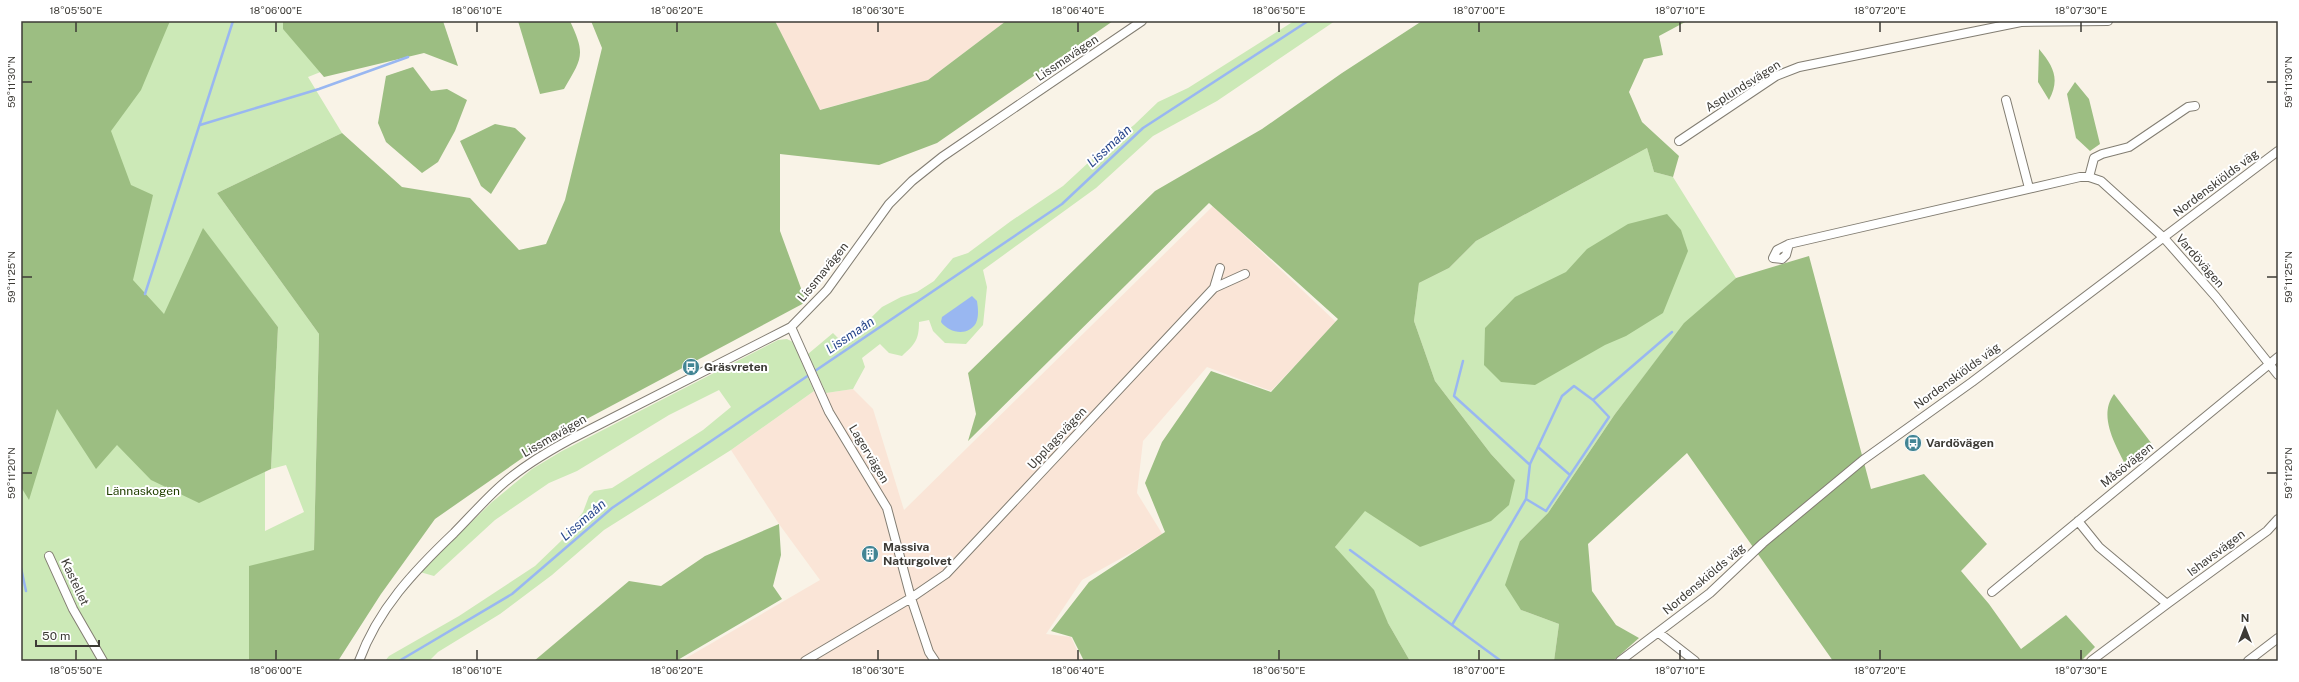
<svg xmlns="http://www.w3.org/2000/svg" width="2299" height="682" viewBox="0 0 2299 682" font-family="'Public Sans',sans-serif">
	<style>
		.industrial { fill: #fae5d7 }
		.green { fill: #cce9b7; fill-rule: evenodd }
		.forest { fill: #9cbe82 }
		.water { fill: #99b7f1 }
		.lines { fill: none; stroke-linecap: round; stroke-linejoin: round }
		.stream { stroke: #99b7f1; stroke-width: 2.5 }
		.minor-casing { stroke: #827d72; stroke-width: 10 }
		.minor { stroke: #fff; stroke-width: 8 }
		.ticks { fill: none; stroke: #3d3b36; stroke-width: 1.5 }
		.labels { text-anchor: middle; dominant-baseline: central; stroke-width: 4; stroke-linejoin: round; paint-order: stroke }
		.street-label { font-size: 12px; fill: #3d3b36; stroke: #fff }
		.poi-label { font-size: 12px; font-weight: bold; fill: #3d3b36; stroke: #fff; text-anchor: start }
		.park-label { font-size: 12px; fill: #224000; stroke: #fff }
		.water-label { font-size: 13px; font-style: italic; fill: #28478c; stroke: #fff }
		.neatline { fill: none; stroke: #3d3b36; stroke-width: 1.5 }
		.ticks-label { font-size: 10px; text-anchor: middle; fill: #3d3b36 }
	</style>
	<rect width="100%" height="100%" fill="#f9f3e7"/>
	<path class="industrial" d="M775,21H1006L928,80L819,110Z
		M1213,206L1336,322L1271,391L1207,367L1143,441L1137,493L1163,535L1082,580L1046,634L1071,637L1082,661H681L820,580L779,524L731,450L814,391L826,393L853,389L873,409L904,510Z"/>
	<path class="green" d="M21,21H416L391,44L308,77L342,133L217,193L319,334L314,550L265,661H21ZM216,246L278,327L271,469L286,465L304,512L265,531V322Z
		M1294,21H1335L1217,101L1153,136L1096,188L983,270L987,287L983,325L966,344L945,343L933,331L929,320L919,322C919,340 915,344 902,356L889,353L880,344L862,358L865,367L853,389L826,393L808,354L833,333L844,344L882,307L901,297L917,292L934,281L953,258L968,253L1011,221L1063,186L1101,151L1134,125L1158,102L1188,88Z
		M1647,148L1654,172L1673,177L1736,278L1684,324L1615,414L1548,513L1520,541L1521,610L1559,624L1554,661H1410L1388,623L1335,547L1365,510L1420,547L1515,480L1491,454L1435,381L1414,321L1419,283L1449,268L1476,241Z
		M787,339L793,342L814,391L731,450L604,530L552,575L500,614L438,652L429,661H385L389,656L459,616L535,566L561,541L583,512L589,496L594,491L612,488L703,430L731,407L719,390L669,415L577,471L549,483L495,520L434,576L420,572L492,502L532,469L562,451L778,340Z"/>
	<path class="forest" d="M21,21H170L141,90L111,131L131,185L153,195L133,280L164,314L203,228L278,327L271,469L199,503L151,480L117,445L96,469L57,409L29,500L21,487Z
		M283,21H443L458,66L424,53L324,77L283,29Z
		M518,21H570C586,55 582,58 564,89L540,94Z
		M591,21H775L820,110L928,80L1006,21H1113L937,143L879,165L780,154V231L806,302L551,438L435,519L381,594L338,661H249V566L314,550L319,334L217,193L342,133L402,187L470,198L519,250L546,244L565,200L602,48Z
		M1422,21H1687L1659,36L1663,55L1644,59L1629,92L1642,122L1679,156L1673,177L1654,172L1647,148L1476,241L1449,268L1419,283L1414,321L1435,381L1491,454L1515,480L1509,505L1491,521L1420,547L1365,511L1335,547L1374,590L1388,623L1410,661H1084L1072,637L1051,631L1089,582L1165,532L1145,483L1162,442L1211,371L1271,392L1338,319L1209,203L968,441L976,414L968,373L1155,191L1262,129L1342,73Z
		M2039,49C2054,67 2060,79 2049,100L2038,82Z
		M413,67L431,91L447,89L467,100L455,131L438,162L422,173L386,142L378,123L386,76Z
		M2075,82L2089,99L2100,144L2090,151L2076,138L2067,94Z
		M495,124L515,128L526,138L491,194L481,186L460,141Z
		M1667,214L1681,230L1688,251L1663,313L1626,336L1605,345L1535,385L1501,382L1484,365L1485,328L1515,297L1566,272L1587,249L1628,224Z
		M1809,256L1871,489L1924,474L1987,544L1961,571L1989,604L2021,649L2066,615L2095,647L2081,661H1833L1687,453L1588,544L1592,591L1616,625L1639,638L1613,661H1554L1559,624L1521,610L1505,585L1520,541L1548,513L1615,414L1684,323L1736,278Z
		M2114,394L2155,448L2128,470C2117,447 2097,417 2114,394Z
		M779,524L781,555L773,586L782,599L676,661H534L629,581L661,586L705,556Z"/>
	<path class="water" d="M972,296L977,301C978,308 979,316 976,323C968,337 949,333 941,322L942,317Z"/>
	<g class="lines">
		<path class="stream" d="M200,125L319,89L408,57
			M145,294L233,21
			M1463,361L1454,396L1529,464
			M1538,447L1570,475
			M1526,499L1546,511L1609,417L1593,400L1672,332
			M1350,550L1501,661
			M21,568L26,591
			M1452,625L1526,499L1530,464L1562,396L1574,386L1593,400
			M399,661L512,594L612,508L1062,204L1143,128L1308,21"/>
		<defs>
			<path id="minor" d="M2006,100L2029,188
				M1679,141L1776,76L1799,67L2021,22L2108,21
				M2089,177L2094,158L2102,154L2129,147L2188,107L2195,106
				M1789,244L1786,255L1782,259L1773,258L1777,250L1789,244L2080,177H2089L2101,181L2164,238L2216,297L2278,375
				M1214,288L1220,268
				M791,327L829,412L887,508L911,598L929,652L935,661
				M2078,521L2099,547L2167,604L2091,661
				M49,556L73,609L103,661
				M1992,592L2278,357
				M2167,604L2267,531L2278,519
				M1659,633L1695,661
				M359,661C378,609 414,571 454,533C471,516 487,497 505,482C525,465 547,452 569,440L791,327L827,290L889,204L912,181L942,157L1142,21
				M805,661L911,598L946,574L1214,288L1245,274
				M1620,661L1710,593L1763,543L1863,460L1972,382L2278,151
				M2248,661L2278,638"/>
		</defs>
		<use href="#minor" class="minor-casing"/>
		<use href="#minor" class="minor"/>
	</g>
	<path class="ticks" d="M76,22V32M276,22V32M477,22V32M677,22V32M878,22V32M1078,22V32M1279,22V32M1479,22V32M1680,22V32M1880,22V32M2081,22V32M22,82H32M2267,82H2277M22,277H32M2267,277H2277M22,473H32M2267,473H2277M76,650V660M276,650V660M477,650V660M677,650V660M878,650V660M1078,650V660M1279,650V660M1479,650V660M1680,650V660M1880,650V660M2081,650V660"/>
	<defs>
		<symbol id="bus-disc" viewBox="-11 -11 22 22"><circle r="9.5" fill="#428594" stroke="#fff"/><path d="M-5-6H5V4H4V6H2V4H-2V6H-4V4H-5ZM-3.5-4V0h7V-4ZM-3.5 1.2v1.5H-2V1.2ZM2 1.2v1.5H3.5V1.2Z" fill="#fff"/></symbol>
		<symbol id="building-disc" viewBox="-11 -11 22 22"><circle r="9.5" fill="#428594" stroke="#fff"/><path d="M-4-6H4V6H1V3H-1V6H-4ZM-2.5-4.3h1.7v1.8h-1.7ZM.8-4.3h1.7v1.8H.8ZM-2.5-1h1.7V.8h-1.7ZM.8-1h1.7V.8H.8Z" fill="#fff"/></symbol>
	</defs>
	<g fill-rule="evenodd">
		<use href="#bus-disc" x="681" y="357" width="20" height="20"/>
		<use href="#bus-disc" x="1903" y="433" width="20" height="20"/>
		<use href="#building-disc" x="860" y="544" width="20" height="20"/>
	</g>
	<g class="labels">
		<g class="street-label">
			<text transform="translate(1067 58) rotate(-34)">Lissmavägen</text>
			<text transform="translate(1743 86) rotate(-32)">Asplundsvägen</text>
			<text transform="translate(2216 183) rotate(-37)">Nordenskiölds väg</text>
			<text transform="translate(2200 261) rotate(49)">Vardövägen</text>
			<text transform="translate(823 272) rotate(-51)">Lissmavägen</text>
			<text transform="translate(1957 376) rotate(-36)">Nordenskiölds väg</text>
			<text transform="translate(554 436) rotate(-30)">Lissmavägen</text>
			<text transform="translate(1057 438) rotate(-47)">Upplagsvägen</text>
			<text transform="translate(869 454) rotate(59)">Lagervägen</text>
			<text transform="translate(2127 465) rotate(-39)">Måsövägen</text>
			<text transform="translate(2216 553) rotate(-37)">Ishavsvägen</text>
			<text transform="translate(1704 579) rotate(-40)">Nordenskiölds väg</text>
			<text transform="translate(75 582) rotate(65)">Kastellet</text>
		</g>
		<g class="poi-label">
			<text x="704" y="367">Gräsvreten</text>
			<text x="1926" y="443">Vardövägen</text>
			<text x="883" y="547">Massiva<tspan x="883" dy="14">Naturgolvet</tspan></text>
		</g>
		<g class="park-label">
			<text x="143" y="491">Lännaskogen</text>
		</g>
		<g class="water-label">
			<text transform="translate(1109 146) rotate(-43)">Lissmaån</text>
			<text transform="translate(850 335) rotate(-34)">Lissmaån</text>
			<text transform="translate(583 520) rotate(-41)">Lissmaån</text>
		</g>
	</g>
	<rect width="2299" height="682" fill="none" stroke="#ffffff" stroke-width="44"/>
	<g transform="translate(2245 628)" stroke="#ffffff" stroke-width="3" paint-order="stroke">
	<path d="M0-3L7 15L0 10L-7 15Z" fill="#3d3b36"/>
	<text y="-6" font-size="11" font-weight="bold" text-anchor="middle" fill="#3d3b36">N</text>
	</g>
	<path d="M36 640v6h63v-6" fill="none" stroke="#3d3b36" stroke-width="2"/>
	<text x="42" y="640" font-size="12" fill="#3d3b36" stroke="#ffffff" stroke-width="3" paint-order="stroke">50 m</text>
	<rect x="22" y="22" width="2255" height="638" class="neatline"/>
	<g class="ticks-label">
		<text x="76" y="14">18°05'50"E</text>
		<text x="276" y="14">18°06'00"E</text>
		<text x="477" y="14">18°06'10"E</text>
		<text x="677" y="14">18°06'20"E</text>
		<text x="878" y="14">18°06'30"E</text>
		<text x="1078" y="14">18°06'40"E</text>
		<text x="1279" y="14">18°06'50"E</text>
		<text x="1479" y="14">18°07'00"E</text>
		<text x="1680" y="14">18°07'10"E</text>
		<text x="1880" y="14">18°07'20"E</text>
		<text x="2081" y="14">18°07'30"E</text>
		<text transform="translate(11 82) rotate(-90)" y="4">59°11'30"N</text>
		<text transform="translate(2288 82) rotate(-90)" y="4">59°11'30"N</text>
		<text transform="translate(11 277) rotate(-90)" y="4">59°11'25"N</text>
		<text transform="translate(2288 277) rotate(-90)" y="4">59°11'25"N</text>
		<text transform="translate(11 473) rotate(-90)" y="4">59°11'20"N</text>
		<text transform="translate(2288 473) rotate(-90)" y="4">59°11'20"N</text>
		<text x="76" y="674">18°05'50"E</text>
		<text x="276" y="674">18°06'00"E</text>
		<text x="477" y="674">18°06'10"E</text>
		<text x="677" y="674">18°06'20"E</text>
		<text x="878" y="674">18°06'30"E</text>
		<text x="1078" y="674">18°06'40"E</text>
		<text x="1279" y="674">18°06'50"E</text>
		<text x="1479" y="674">18°07'00"E</text>
		<text x="1680" y="674">18°07'10"E</text>
		<text x="1880" y="674">18°07'20"E</text>
		<text x="2081" y="674">18°07'30"E</text>
	</g>
</svg>
